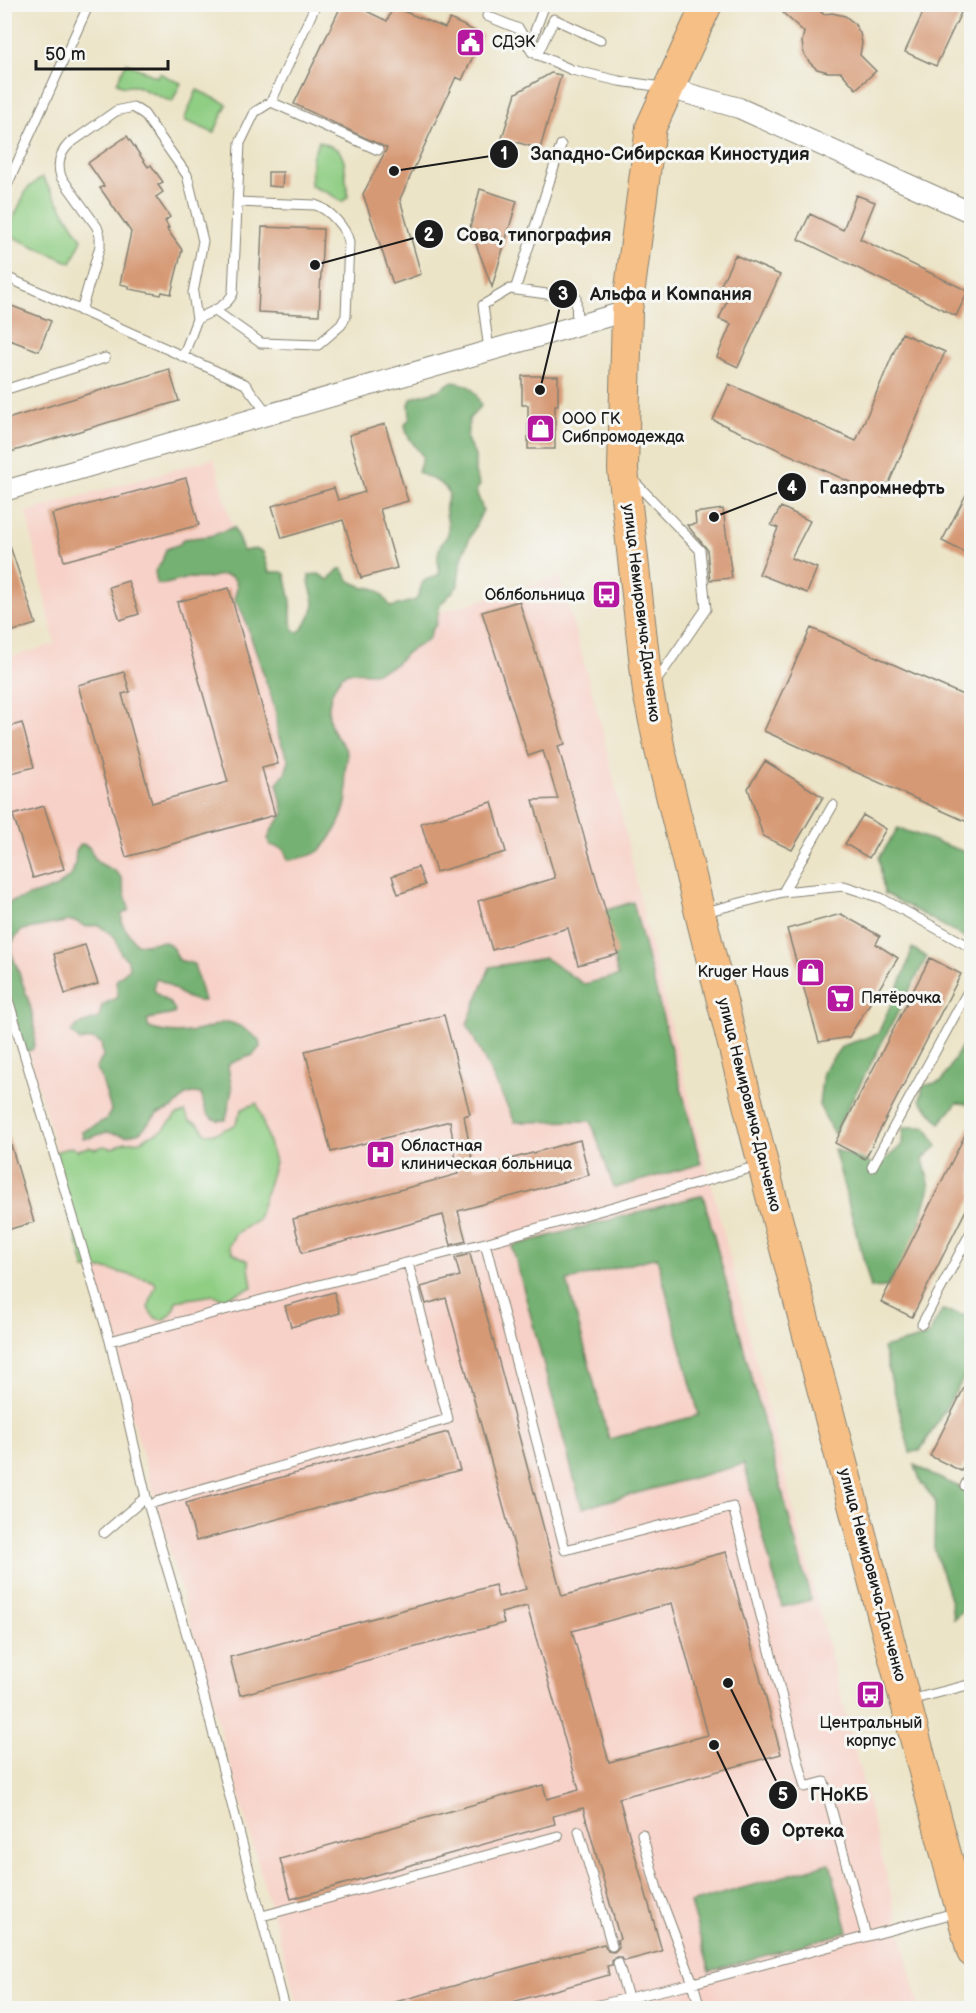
<svg xmlns="http://www.w3.org/2000/svg" width="976" height="2013" viewBox="0 0 976 2013" font-family="'Balsamiq Sans',sans-serif">
	<style>
		.built { fill: #f7d1c7 }
		.green { fill: #90ce84; stroke: #567550; stroke-width: 1.5 }
		.forest { fill: #74b172; stroke: #486647; stroke-width: 1.5; fill-rule: evenodd }
		.building { fill: #d69975; fill-rule: evenodd }
		.lines { fill: none; stroke-linecap: round; stroke-linejoin: round }
		.lane-casing { stroke: #848072; stroke-width: 11 }
		.street-casing { stroke: #848072; stroke-width: 22 }
		.primary-casing { stroke: #848072; stroke-width: 32 }
		.lane { stroke: #fff; stroke-width: 9 }
		.street { stroke: #fff; stroke-width: 20 }
		.primary { stroke: #f5bf86; stroke-width: 30 }
		.labels { text-anchor: middle; dominant-baseline: central; stroke-width: 6; stroke-linejoin: round; paint-order: stroke }
		.poi-label { font-size: 16px; fill: #1c1c1c; stroke: #f6f6f2; text-anchor: start }
		.street-label { font-size: 16px; fill: #1c1c1c; stroke: #f6f6f2 }
		.leader { fill: none; stroke: #1c1c1c; stroke-width: 2 }
		.callout-dot { fill: #1c1c1c; stroke: #f6f6f2; stroke-width: 2 }
		.mark-label { font-size: 18px; text-anchor: middle; font-weight: bold; fill: #fff }
		.callout-label { font-size: 18px; text-anchor: middle; font-weight: bold; fill: #1c1c1c; stroke: #f6f6f2; stroke-width: 6; stroke-linejoin: round; paint-order: stroke }
	</style>
	<rect width="100%" height="100%" fill="#f6f6f2"/>
	<filter id="ink" filterUnits="userSpaceOnUse"><feTurbulence type="fractalNoise" baseFrequency=".0167" numOctaves="2"/><feDisplacementMap in="SourceGraphic" scale="12" xChannelSelector="R" yChannelSelector="G"/><feConvolveMatrix kernelMatrix="1 2 1 2 8 2 1 2 1" color-interpolation-filters="sRGB"/></filter>
	<filter id="wash" filterUnits="userSpaceOnUse"><feTurbulence type="fractalNoise" baseFrequency=".008" numOctaves="4" result="noise"/><feDisplacementMap in="SourceGraphic" scale="24" xChannelSelector="R" yChannelSelector="G"/><feGaussianBlur stdDeviation="1.35" result="paint"/><feColorMatrix in="noise" values="0 0 0 0 0 0 0 0 0 0 0 0 0 0 0 0 0 1.4 0 .05"/><feComposite in="paint" operator="in"/></filter>
	<g filter="url(#wash)">
		<rect width="100%" height="100%" fill="#ece4c7"/>
		<path class="built" d="M214,458L270,664L560,576L603,732L649,938L920,2008H299L5,969L4,659L55,644L26,512Z"/>
		<path class="green" d="M126,63L157,77L159,73L181,83L172,102L136,86H124L117,83Z
			M197,90L227,104L214,133L184,120Z
			M319,141L339,150L344,161L348,197L342,202L330,194L311,186L312,158Z
			M42,177L82,239L71,263L6,234L27,189Z
			M257,1103L275,1162L258,1219L235,1234L229,1246L232,1252L248,1261L252,1287L223,1299L214,1295L176,1301C174,1320 157,1328 148,1308L156,1284L153,1281L106,1269H85L52,1153L71,1147L77,1150L89,1147L95,1149L104,1146L112,1148L125,1142L141,1141L149,1136L163,1130L176,1115L185,1112L190,1121C199,1123 201,1126 206,1134L216,1133L235,1125L242,1109Z"/>
		<path class="forest" d="M451,382C470,383 475,389 481,406L469,419L467,439L475,456V473L480,485L476,491L483,510C470,539 459,553 458,586L440,605L436,625L432,630L428,640L409,651L393,666L374,673L347,672C329,685 323,716 335,735C340,741 345,745 347,754C348,760 345,766 345,772C344,779 348,787 347,794C347,811 332,841 319,851C312,856 297,859 288,860L284,849L270,845L268,839L273,827L284,814L277,783L285,773L289,761L277,733L276,714L271,696L243,614L234,599C243,575 228,572 209,578C203,579 196,578 190,578C178,579 169,586 157,584L155,571L162,561L166,549L180,544L183,539L210,536L234,527L243,551C250,550 257,547 263,552L269,572H282L285,574L291,601V621L294,631L298,632C304,630 313,611 314,604C314,595 308,587 309,575L319,574L328,580L339,569H342C345,572 346,577 349,580C354,584 359,584 364,588C378,585 383,597 391,607L416,600C419,596 422,583 423,582C429,576 435,580 440,572C437,560 436,551 444,540C446,537 448,537 448,532C450,515 441,517 449,495C444,480 430,480 418,472L423,457C416,446 405,437 405,424L410,418L409,404L412,398L439,390Z
			M898,828L971,854V941L884,893L879,858Z
			M81,844C92,845 90,852 96,860C101,867 114,867 120,876C123,880 126,901 129,908L128,911L122,914V924L136,944C160,946 166,930 179,960L194,964L204,1001C183,1003 174,983 156,979C147,998 171,997 175,1011L174,1014L149,1019L147,1021L149,1028C166,1034 186,1034 204,1029C211,1028 220,1022 226,1022C239,1023 250,1033 259,1040L260,1047L253,1055L231,1063L228,1066L232,1090L226,1120C206,1123 205,1108 201,1094L193,1093L186,1095L173,1108L157,1114L140,1132L126,1136L107,1132L89,1138H83L82,1132L107,1119L111,1110L101,1077L96,1068L103,1057L101,1043L93,1039L80,1041L71,1032L78,1025L99,1018L102,1005L118,997L116,981L129,968L128,960L121,954L115,937L98,925L86,927L77,922L70,921L23,930C17,934 11,942 11,949C11,955 15,962 17,967C25,992 40,1023 33,1049L25,1053L5,989L4,904L57,887L72,874L75,864L76,850Z
			M633,902L701,1164L614,1188L591,1121L515,1122L467,1024L490,967L545,958L584,984L618,976L603,911Z
			M912,948L927,957L834,1134L819,1105L823,1071L842,1046L878,1034L906,969Z
			M971,1030V1104L957,1103L940,1123L920,1100L923,1086L942,1081Z
			M903,1127H926L937,1146L923,1159L930,1187L913,1246L887,1287L871,1288L834,1149L878,1166L902,1145Z
			M703,1195L811,1600L782,1607L744,1464L582,1508L512,1246ZM657,1257L699,1415L609,1439L567,1281Z
			M942,1310L971,1317V1366L920,1451L910,1452L883,1348L928,1336Z
			M915,1465L932,1475L969,1491L971,1487V1603L953,1619L951,1602L934,1548L935,1500L921,1483Z
			M830,1863L848,1932L710,1971L690,1903Z"/>
		<g id="blocks">
			<path class="building" d="M342,4H352L387,21L393,7L445,28L450,19L483,35L462,80L456,77L400,199L421,274L393,284L363,194L387,148L294,104Z
				M792,4H813L823,14L832,13L845,16L854,23L860,33L862,43L860,55L876,71L856,89L841,72H828L817,69L810,63L804,54L802,42L804,32L783,13Z
				M927,4H965L936,66L905,52Z
				M551,73L561,75L540,149L502,138L516,93Z
				M127,136L148,167L151,165L163,182L158,185L163,192L156,197L170,217L165,221L169,228L167,229L182,250L171,294L162,292L161,295L129,289V286L120,284L131,232L100,188L104,186L88,163Z
				M268,172H283L282,187L268,186Z
				M480,189L517,201L492,287L470,228Z
				M856,195L875,202L860,239L968,291L956,316L798,239L810,214L843,230Z
				M262,227L323,229L319,315L258,312Z
				M735,255L780,275L738,367L717,357L731,324L719,319L730,294L719,289Z
				M4,303L51,321L39,351L4,338Z
				M902,333L945,352L883,497L713,420L729,384L856,441Z
				M169,369L179,401L4,454V420Z
				M522,376H558V405H555V449H528V405H522Z
				M385,424L408,501L380,509L397,568L361,578L343,520L282,538L272,506L334,488L338,500L365,492L349,435Z
				M186,478L199,525L64,561L52,514Z
				M972,483V556L942,541Z
				M781,507L810,521L791,558L817,568L807,593L759,574L778,528L771,525Z
				M723,509L732,578L710,580L707,549L687,525L696,524L695,513Z
				M4,540H8L36,624L4,634Z
				M128,581L139,614L120,620L109,587Z
				M229,588L278,764L262,768L275,815L126,857L78,685L124,672L130,692L122,694L152,803L228,782L177,602Z
				M519,601L565,744L558,746L618,954L578,965L568,928L492,950L478,901L555,878L533,800L558,799L543,751L528,756L482,612Z
				M811,628L972,699V824L764,731Z
				M22,723L34,767L4,775V728Z
				M765,761L823,797L792,850L763,836L748,788Z
				M492,802L506,852L436,872L421,823Z
				M44,806L64,869L33,878L13,815Z
				M863,815L886,829L869,858L845,844Z
				M418,867L425,885L398,894L392,876Z
				M841,914L880,936L876,944L898,958L849,1037L819,1042L787,929Z
				M85,945L98,984L65,994L54,954Z
				M930,958L961,974L865,1159L835,1143Z
				M444,1015L470,1114L464,1116L474,1169L580,1140L589,1175L458,1211L466,1241L451,1245L443,1215L302,1253L293,1219L458,1174L450,1121L331,1152L305,1051Z
				M972,1121V1198L912,1317L881,1302Z
				M4,1135H8L34,1222L4,1231Z
				M470,1254L562,1596L726,1552L781,1754L619,1798L662,1951L625,1961L620,1957H616L612,1961V1965L607,1966L609,1975L491,2008H389L388,2004L604,1944L608,1951L614,1952L619,1947L617,1940L620,1939L583,1808L553,1816L555,1824L291,1899L280,1859L543,1785L547,1799L579,1790L527,1606L501,1613L504,1623L240,1695L230,1657L495,1585L498,1597L526,1589L446,1298L426,1304L421,1287L460,1276L455,1258ZM672,1603L708,1735L609,1762L572,1631Z
				M334,1292L340,1313L291,1327L285,1306Z
				M972,1372V1450L961,1471L930,1456Z
				M448,1432L460,1470L196,1541L186,1503Z"/>
		</g>
	</g>
	<g filter="url(#ink)">
		<use href="#blocks" fill-opacity="0" stroke="#848072" stroke-width="1.5"/>
		<g class="lines">
			<defs>
				<path id="lane" d="M487,16L519,29L532,52L572,70L619,81L663,87
					M971,43H972
					M529,47L545,4
					M537,55L554,19L600,40
					M271,102L316,4
					M4,192L89,4
					M4,276L245,384L268,414
					M515,290L561,145
					M214,310L261,343L318,345L341,325L346,316L349,242C346,228 329,209 315,205L237,202
					M81,311L100,246V236L97,227L61,177C57,164 59,154 69,144L116,111L133,107L144,114L187,175L203,241L193,293L197,319
					M489,350L483,305L510,289L576,298L577,325
					M183,357L197,319C210,312 227,307 233,293L240,143L255,112L271,102L378,150
					M4,390L105,358
					M632,479L700,550L706,609L655,683
					M783,892L833,805
					M705,912L783,892L844,886L881,898L972,948
					M4,986L110,1341L146,1497L193,1655L285,2008
					M758,1166L485,1243L565,1550L733,1507L805,1787L824,1782L866,1936
					M872,1167L972,984
					M922,1324L972,1230
					M110,1341L291,1292L485,1243
					M965,1486L972,1472
					M156,1502L448,1419L408,1263
					M104,1533L146,1497
					M910,1700L972,1684
					M579,1831L612,1946
					M642,1834L657,1889L693,1983L700,2008
					M262,1916L558,1836
					M618,1963L628,1998
					M586,2008L693,1983L958,1912"/>
				<path id="street" d="M668,88L739,108L972,213
					M4,491L627,311"/>
				<path id="primary" d="M707,4L651,127L627,311L623,470L648,692L660,750L700,913L770,1192L972,1952"/>
			</defs>
			<use href="#lane" class="lane-casing"/>
			<use href="#street" class="street-casing"/>
			<use href="#primary" class="primary-casing"/>
			<use href="#lane" class="lane"/>
			<use href="#street" class="street"/>
			<use href="#primary" class="primary"/>
		</g>
	</g>
	<defs>
		<symbol id="civic-square" viewBox="-11 -11 22 22"><rect x="-9" y="-9" width="18" height="18" rx="4" fill="#b5179e" stroke="#f6f6f2"/><path d="M-.6-6.5H3V-4.5H.6V-3L4-1V1h2V6H-6V1h2V-1L-.6-3ZM-1.2 2.5V6h2.4V2.5Z" fill="#fff"/></symbol>
		<symbol id="shop-square" viewBox="-11 -11 22 22"><rect x="-9" y="-9" width="18" height="18" rx="4" fill="#b5179e" stroke="#f6f6f2"/><path d="M-5-2.5h2.3a2.7 3.5 0 0 1 5.4 0H5L5.5 6h-11ZM-1.5-2.5h3a1.5 2.3 0 0 0-3 0Z" fill="#fff"/></symbol>
		<symbol id="bus-square" viewBox="-11 -11 22 22"><rect x="-9" y="-9" width="18" height="18" rx="4" fill="#b5179e" stroke="#f6f6f2"/><path d="M-5-6H5V4H4V6H2V4H-2V6H-4V4H-5ZM-3.5-4V0h7V-4ZM-3.5 1.2v1.5H-2V1.2ZM2 1.2v1.5H3.5V1.2Z" fill="#fff"/></symbol>
		<symbol id="supermarket-square" viewBox="-11 -11 22 22"><rect x="-9" y="-9" width="18" height="18" rx="4" fill="#b5179e" stroke="#f6f6f2"/><path d="M-6-5.5h2.5l.6 2H6L4.5 2H-2.5L-4.4-4H-6ZM-1.5 3.2a1.3 1.3 0 1 0 .1 0ZM3 3.2a1.3 1.3 0 1 0 .1 0Z" fill="#fff"/></symbol>
		<symbol id="hospital-square" viewBox="-11 -11 22 22"><rect x="-9" y="-9" width="18" height="18" rx="4" fill="#b5179e" stroke="#f6f6f2"/><path d="M-5-5h3v3.5h4V-5h3V5h-3V1.5h-4V5h-3Z" fill="#fff"/></symbol>
	</defs>
	<g fill-rule="evenodd">
		<use href="#civic-square" x="454" y="26" width="33" height="33"/>
		<use href="#shop-square" x="524" y="412" width="33" height="33"/>
		<use href="#bus-square" x="590" y="578" width="33" height="33"/>
		<use href="#shop-square" x="794" y="956" width="33" height="33"/>
		<use href="#supermarket-square" x="824" y="982" width="33" height="33"/>
		<use href="#hospital-square" x="364" y="1138" width="33" height="33"/>
		<use href="#bus-square" x="854" y="1678" width="33" height="33"/>
	</g>
	<g class="labels">
		<g class="poi-label">
			<text x="492" y="42">СДЭК</text>
			<text x="562" y="419">ООО ГК<tspan x="562" dy="18">Сибпромодежда</tspan></text>
			<text x="585" y="595" text-anchor="end">Облбольница</text>
			<text x="789" y="972" text-anchor="end">Kruger Haus</text>
			<text x="861" y="998">Пятёрочка</text>
			<text x="401" y="1146">Областная<tspan x="401" dy="18">клиническая больница</tspan></text>
			<text x="871" y="1723" text-anchor="middle">Центральный<tspan x="871" dy="18">корпус</tspan></text>
		</g>
		<g class="street-label">
			<text transform="translate(641 613) rotate(83)">улица Немировича-Данченко</text>
			<text transform="translate(749 1105) rotate(76)">улица Немировича-Данченко</text>
			<text transform="translate(872 1575) rotate(75)">улица Немировича-Данченко</text>
		</g>
	</g>
	<path class="leader" d="M394 171L504 154M315 265L429 234M540 390L563 294M714 517L792 487M728 1683L783 1795M714 1745L755 1831"/>
	<g class="callout-dot">
		<circle cx="394" cy="171" r="6"/>
		<circle cx="315" cy="265" r="6"/>
		<circle cx="540" cy="390" r="6"/>
		<circle cx="714" cy="517" r="6"/>
		<circle cx="728" cy="1683" r="6"/>
		<circle cx="714" cy="1745" r="6"/>
		<circle cx="504" cy="154" r="15"/>
		<circle cx="429" cy="234" r="15"/>
		<circle cx="563" cy="294" r="15"/>
		<circle cx="792" cy="487" r="15"/>
		<circle cx="783" cy="1795" r="15"/>
		<circle cx="755" cy="1831" r="15"/>
	</g>
	<g class="mark-label">
		<text x="504" y="160">1</text>
		<text x="429" y="241">2</text>
		<text x="563" y="300">3</text>
		<text x="792" y="494">4</text>
		<text x="783" y="1801">5</text>
		<text x="755" y="1837">6</text>
	</g>
	<g class="callout-label">
		<text x="670" y="160">Западно-Сибирская Киностудия</text>
		<text x="534" y="241">Сова, типография</text>
		<text x="671" y="300">Альфа и Компания</text>
		<text x="882" y="494">Газпромнефть</text>
		<text x="839" y="1801">ГНоКБ</text>
		<text x="813" y="1837">Ортека</text>
	</g>
	<rect width="976" height="2013" fill="none" stroke="#f6f6f2" stroke-width="24"/>
	<path d="M36 60v9h132v-9" fill="none" stroke="#1c1c1c" stroke-width="3"/>
	<text x="45" y="60" font-size="18" fill="#1c1c1c" stroke="#f6f6f2" stroke-width="4.5" paint-order="stroke">50 m</text>
</svg>
